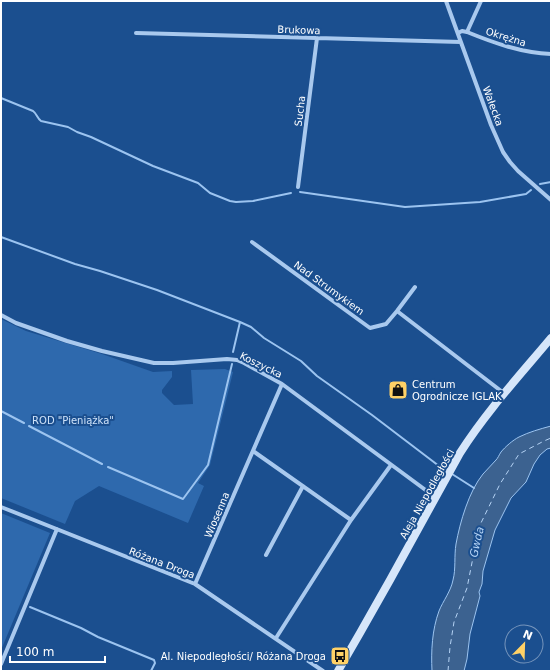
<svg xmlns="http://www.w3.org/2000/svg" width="552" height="672" viewBox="0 0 552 672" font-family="'DejaVu Sans',sans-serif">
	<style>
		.green { fill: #2e69ad }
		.water { fill: #3c6290; stroke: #9cc4f0 }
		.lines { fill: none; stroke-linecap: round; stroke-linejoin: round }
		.stream { stroke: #9cc4f0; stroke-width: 2 }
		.ferry { stroke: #b5d3f5; stroke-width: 1; stroke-dasharray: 5 4; stroke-linecap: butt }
		.street { stroke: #a9c9ee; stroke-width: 4 }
		.secondary { stroke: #d6e6fa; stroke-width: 8 }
		.labels { text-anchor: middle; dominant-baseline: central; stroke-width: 4; stroke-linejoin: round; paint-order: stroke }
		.street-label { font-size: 10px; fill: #fff; stroke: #1b4f8f }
		.poi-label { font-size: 10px; fill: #fff; stroke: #1b4f8f; text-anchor: start }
		.park-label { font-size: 10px; fill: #cfe3fa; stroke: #1b4f8f }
		.water-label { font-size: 11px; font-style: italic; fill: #b5d3f5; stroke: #1b4f8f }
	</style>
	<rect width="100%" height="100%" fill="#1b4f8f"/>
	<path class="green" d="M1,319L26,331L102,354L153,372L172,371V377L162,390V393L174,405L193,404L191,370L225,369L233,372L210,465L198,483L204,486L188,523L99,486L75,501L65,524L1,498Z
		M1,513L50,533L1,650Z"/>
	<path class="water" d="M551,426V448L547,449L540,455L534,464L526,482L511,498L495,530L483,571L482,584L479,592L480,596L470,634L467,659L464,671H432C431,651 432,630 439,611C443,601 451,591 453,580C456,569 454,556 456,544C460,522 469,491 483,474C487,469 492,465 496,460C498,458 499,455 501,452C505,447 513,440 519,437C529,432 540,429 551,426Z"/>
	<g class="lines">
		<path class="stream" d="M1,98L33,111C37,114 37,118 41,121L68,127L77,132L91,137L153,166L198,183L210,193L230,201L236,202L253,201L291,193
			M540,184L551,182
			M300,192L405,207L480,202L526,194L531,190
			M1,237L75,264L100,271L157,290L240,322L251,327L264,338L301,361L317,376L372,415L439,466L448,471
			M233,352L240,322
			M1,411L24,423
			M29,426L102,464
			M108,467L183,499L208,465L232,364
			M452,474L474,488
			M30,607L81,628L98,637L154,660L155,663L151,671"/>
		<path class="ferry" d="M448,671L450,647L454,622L467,588L479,527L500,484L519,454L544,441L551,438"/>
		<path class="street" d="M446,1L491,125L503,152L510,162L518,171L551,200
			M467,32L481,1
			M136,33L461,42
			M458,33L462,31L467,32C494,43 522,53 551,54
			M298,187L317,38
			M252,242L370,328L386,324L397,311L415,287
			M397,311L505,394
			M1,315L16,323L67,341L102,351L154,363H173L227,359L237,360L244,363L282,384L435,497
			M253,451L351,520
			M1,507L195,584L323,671
			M266,555L303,486
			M195,584L282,384
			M276,638L351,520L391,465
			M1,664L57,529"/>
		<path class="secondary" d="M338,671L360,633L390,580L460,453C486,412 520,375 551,338"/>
	</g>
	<defs>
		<symbol id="shop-square" viewBox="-11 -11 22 22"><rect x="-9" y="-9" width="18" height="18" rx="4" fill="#ffd166" stroke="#1b4f8f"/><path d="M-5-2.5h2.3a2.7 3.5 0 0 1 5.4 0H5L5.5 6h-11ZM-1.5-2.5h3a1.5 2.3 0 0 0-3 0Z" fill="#111"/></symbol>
		<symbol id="bus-square" viewBox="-11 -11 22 22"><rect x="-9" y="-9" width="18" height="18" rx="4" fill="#ffd166" stroke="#1b4f8f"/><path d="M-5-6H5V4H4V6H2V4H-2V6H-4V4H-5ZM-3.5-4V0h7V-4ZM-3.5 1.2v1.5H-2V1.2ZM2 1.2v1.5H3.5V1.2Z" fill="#111"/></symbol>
	</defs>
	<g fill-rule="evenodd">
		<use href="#shop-square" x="387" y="379" width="22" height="22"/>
		<use href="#bus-square" x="329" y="645" width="22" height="22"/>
	</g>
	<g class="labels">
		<g class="street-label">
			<text transform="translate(299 30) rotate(2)">Brukowa</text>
			<text transform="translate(506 37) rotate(17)">Okrężna</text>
			<text transform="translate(493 106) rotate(70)">Wałecka</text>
			<text transform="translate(300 111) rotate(-83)">Sucha</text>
			<text transform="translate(329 288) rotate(36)">Nad Strumykiem</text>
			<text transform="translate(261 365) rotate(26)">Koszycka</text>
			<text transform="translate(427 494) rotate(-61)">Aleja Niepodległości</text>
			<text transform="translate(217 515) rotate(-67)">Wiosenna</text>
			<text transform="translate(162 563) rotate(21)">Różana Droga</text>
		</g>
		<g class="poi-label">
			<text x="412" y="384">Centrum<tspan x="412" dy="12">Ogrodnicze IGLAK</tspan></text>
			<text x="326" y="656" text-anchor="end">Al. Niepodległości/ Różana Droga</text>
		</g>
		<g class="park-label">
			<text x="73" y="420">ROD "Pieniążka"</text>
		</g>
		<g class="water-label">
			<text transform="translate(477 542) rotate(-77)">Gwda</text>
		</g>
	</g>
	<rect width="552" height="672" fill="none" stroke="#ffffff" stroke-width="4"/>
	<g transform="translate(524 644) rotate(23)"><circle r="19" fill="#1b4f8f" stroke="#7695bc"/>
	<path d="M0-3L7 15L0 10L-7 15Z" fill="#ffd166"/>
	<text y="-6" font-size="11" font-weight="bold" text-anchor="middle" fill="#ffffff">N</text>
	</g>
	<path d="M10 656v6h95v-6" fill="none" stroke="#ffffff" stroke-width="2"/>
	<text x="16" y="656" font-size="12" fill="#ffffff" stroke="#1b4f8f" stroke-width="3" paint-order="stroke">100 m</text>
</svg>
